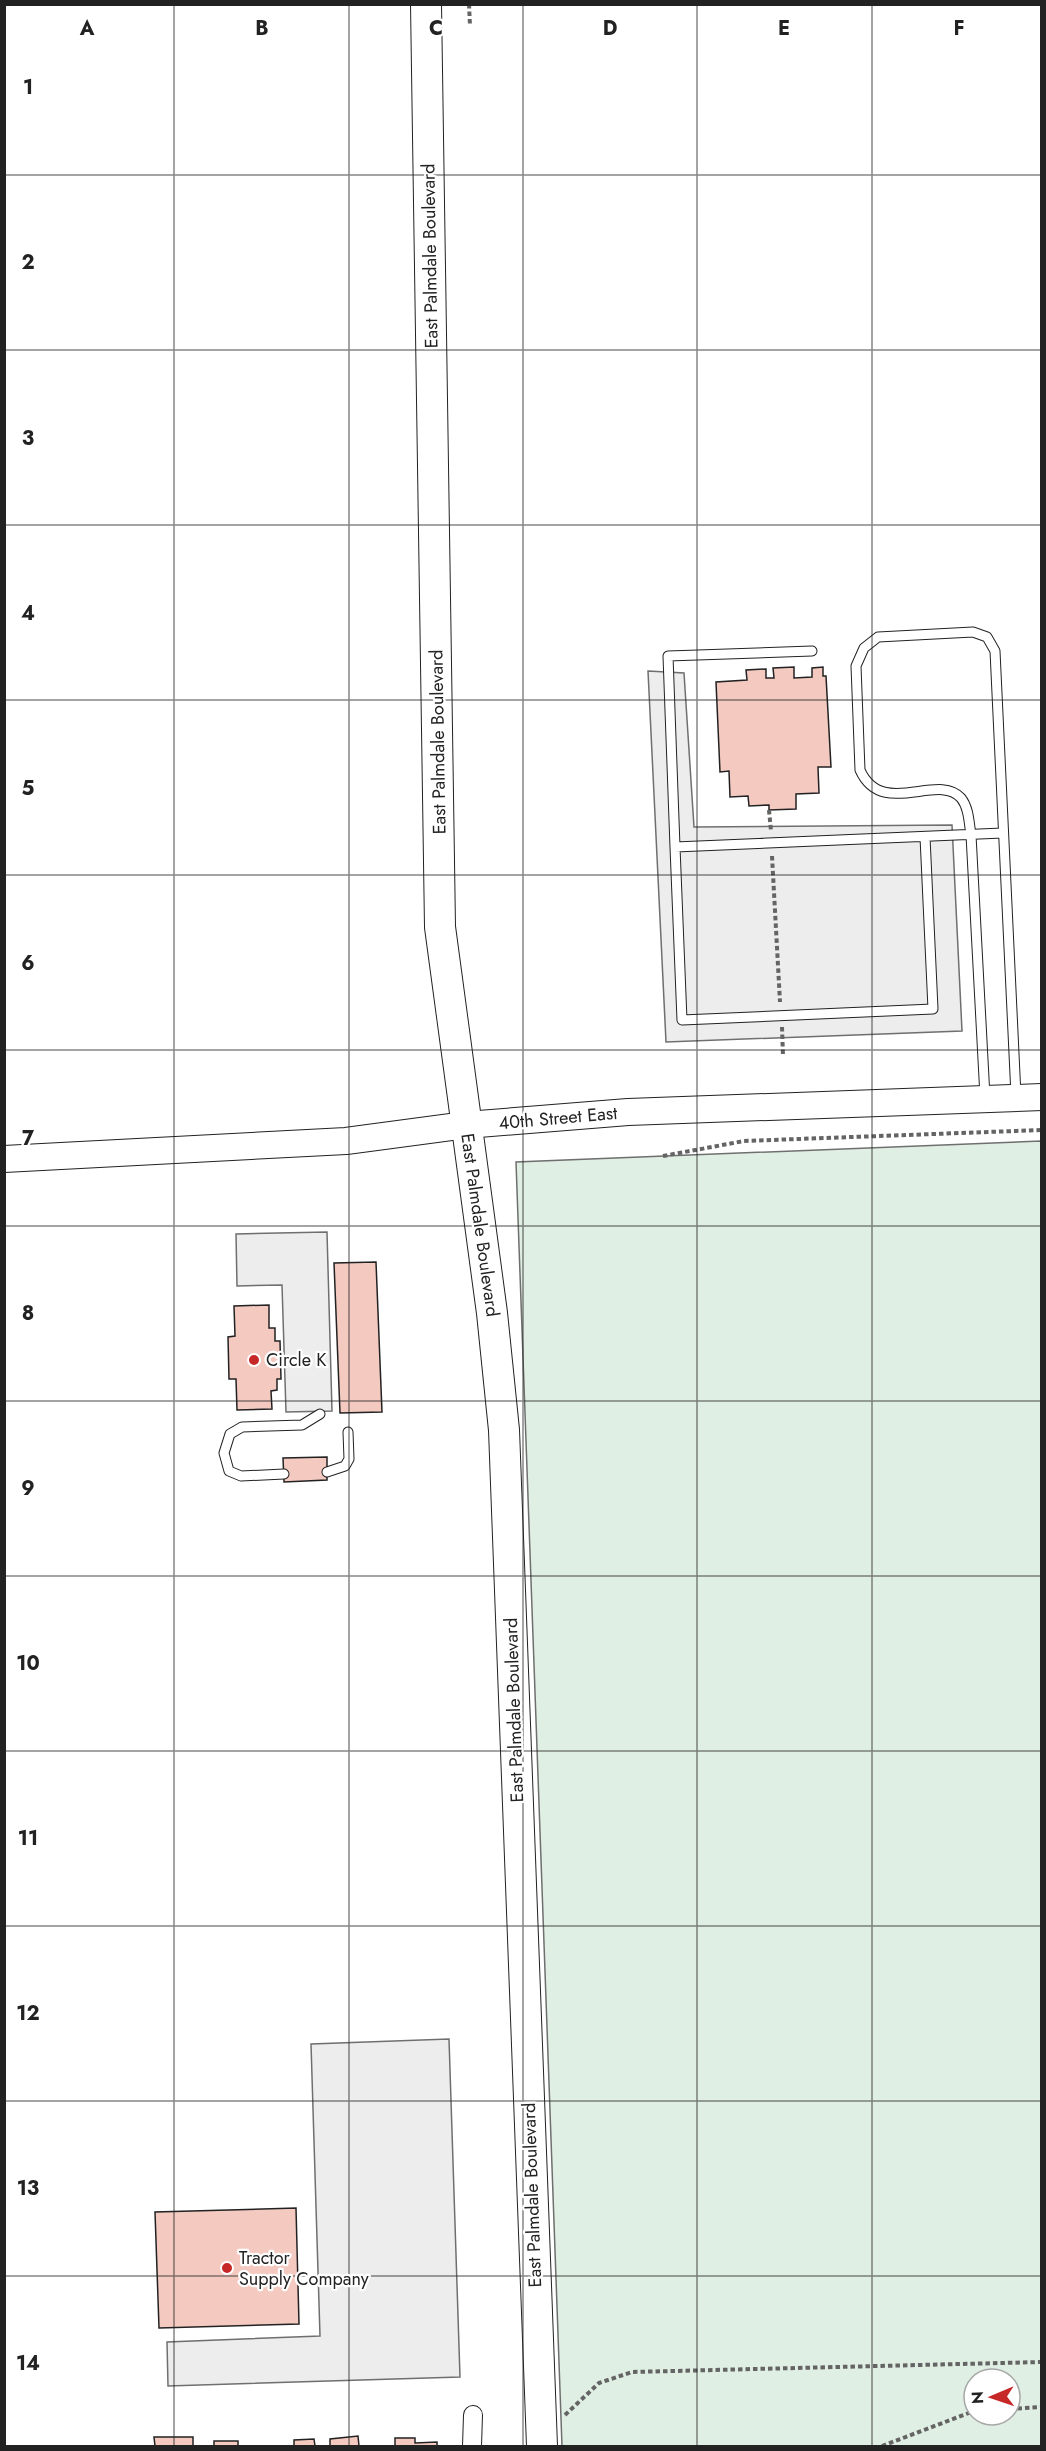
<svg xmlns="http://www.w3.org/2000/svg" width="1046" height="2451" viewBox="0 0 1046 2451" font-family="Jost,sans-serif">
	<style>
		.green { fill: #e0efe3; stroke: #6f6f6f; stroke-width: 1.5; fill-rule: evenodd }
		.parking { fill: #ededed; stroke: #6f6f6f; stroke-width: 1.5 }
		.building { fill: #f3c9c0; stroke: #222; stroke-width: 1.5 }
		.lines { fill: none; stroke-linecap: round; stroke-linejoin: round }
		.service-casing { stroke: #222; stroke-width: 11 }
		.minor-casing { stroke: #222; stroke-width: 20 }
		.secondary-casing { stroke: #222; stroke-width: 28 }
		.trunk-casing { stroke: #222; stroke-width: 32 }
		.path { stroke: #646464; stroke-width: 4; stroke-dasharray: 4.5 3; stroke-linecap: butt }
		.service { stroke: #fff; stroke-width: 9 }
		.minor { stroke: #fff; stroke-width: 18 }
		.secondary { stroke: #fff; stroke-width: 26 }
		.trunk { stroke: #fff; stroke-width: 30 }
		.grid { fill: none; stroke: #222; stroke-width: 1.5; stroke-opacity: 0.55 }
		.poi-dot { fill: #c62828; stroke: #fff; stroke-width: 2 }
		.labels { text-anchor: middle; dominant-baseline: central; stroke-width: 4.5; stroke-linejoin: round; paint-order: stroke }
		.street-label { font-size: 18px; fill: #222; stroke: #fff }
		.poi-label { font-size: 18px; fill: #222; stroke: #fff; text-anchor: start }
		.grid-label { font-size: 20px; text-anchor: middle; font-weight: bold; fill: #222; stroke: #fff; stroke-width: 4.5; stroke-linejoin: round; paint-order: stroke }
	</style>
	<rect width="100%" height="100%" fill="#fff"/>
	<path class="green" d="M1041,1141V2446H562L516,1162ZM974,2379H1010V2415H974Z"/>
	<path class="parking" d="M648,671L684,673L694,827L952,825L962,1031L666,1042Z
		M327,1232L332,1411L286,1412L282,1285L237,1286L236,1234Z
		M449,2039L460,2377L168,2386L167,2342L320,2336L311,2044Z"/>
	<path class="building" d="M794,667V678L812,677V668L823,667V676H826L831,767H818L819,793L796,794V809L769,810V805L749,806L748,796L730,797L729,771L720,772L716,682L747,680L746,670L766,669V678H774L773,668Z
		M376,1262L382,1412L340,1413L334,1263Z
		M269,1305V1328H275V1341H280L281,1379H277V1390L271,1391L272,1409L237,1410L236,1379H229L228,1337L235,1336L234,1306Z
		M327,1457V1480L284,1482L283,1458Z
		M296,2208L299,2324L159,2328L155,2212Z
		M358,2436L359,2446H330V2439Z
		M154,2437H193V2446H155Z
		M395,2438H415V2443L437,2442V2446H395Z
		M314,2439L315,2446H294V2440Z
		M214,2441H238V2446H214Z"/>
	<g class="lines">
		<defs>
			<path id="service" d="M925,837L933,1009L682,1020L675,847L1003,833
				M675,847L668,656L812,651
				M985,1097L971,835C969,823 969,808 961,798C938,772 882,819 860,770L856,666L864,648L878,637L973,632L987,637L995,651L1016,1096
				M327,1472L345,1466L349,1459L348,1432
				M284,1474L241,1476L229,1471L224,1453L230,1434L242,1427L302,1425L320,1414"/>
			<path id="minor" d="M472,2446L473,2415"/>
			<path id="secondary" d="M4,1159L346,1141L466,1125L628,1112L1042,1097"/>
			<path id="trunk" d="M426,4L440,927L492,1313L504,1430L542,2446"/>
		</defs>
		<use href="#service" class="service-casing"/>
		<use href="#minor" class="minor-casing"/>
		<use href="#secondary" class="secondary-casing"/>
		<use href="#trunk" class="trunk-casing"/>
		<path class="path" d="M469,4L470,26
			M769,810L771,831
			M772,856L780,1002
			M782,1027L783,1056
			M663,1156L744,1141L1042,1130
			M1010,2409L1042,2407
			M565,2415L599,2383L632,2372L1042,2362
			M882,2446L974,2411"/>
		<use href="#service" class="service"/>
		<use href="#minor" class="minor"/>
		<use href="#secondary" class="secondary"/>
		<use href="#trunk" class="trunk"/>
	</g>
	<path class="grid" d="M174,4V2446M349,4V2446M523,4V2446M697,4V2446M872,4V2446M4,175H1042M4,350H1042M4,525H1042M4,700H1042M4,875H1042M4,1050H1042M4,1226H1042M4,1401H1042M4,1576H1042M4,1751H1042M4,1926H1042M4,2101H1042M4,2276H1042"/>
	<g class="poi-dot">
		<circle cx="254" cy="1360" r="6"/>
		<circle cx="227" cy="2268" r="6"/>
	</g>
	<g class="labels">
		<g class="street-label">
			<text transform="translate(430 256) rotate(-91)">East Palmdale Boulevard</text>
			<text transform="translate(438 742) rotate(-91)">East Palmdale Boulevard</text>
			<text transform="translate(558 1118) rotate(-5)">40th Street East</text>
			<text transform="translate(480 1225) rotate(82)">East Palmdale Boulevard</text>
			<text transform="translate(514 1710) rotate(-92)">East Palmdale Boulevard</text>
			<text transform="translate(532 2195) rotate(-92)">East Palmdale Boulevard</text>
		</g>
		<g class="poi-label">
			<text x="266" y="1360">Circle K</text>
			<text x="239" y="2258">Tractor<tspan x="239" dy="21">Supply Company</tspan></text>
		</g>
	</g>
	<g class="grid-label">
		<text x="87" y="35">A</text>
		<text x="262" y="35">B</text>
		<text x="436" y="35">C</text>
		<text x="610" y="35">D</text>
		<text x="784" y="35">E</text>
		<text x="959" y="35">F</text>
		<text x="28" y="94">1</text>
		<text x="28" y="269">2</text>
		<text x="28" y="445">3</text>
		<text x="28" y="620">4</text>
		<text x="28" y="795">5</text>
		<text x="28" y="970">6</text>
		<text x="28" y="1145">7</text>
		<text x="28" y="1320">8</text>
		<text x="28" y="1495">9</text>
		<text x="28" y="1670">10</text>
		<text x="28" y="1845">11</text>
		<text x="28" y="2020">12</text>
		<text x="28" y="2195">13</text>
		<text x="28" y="2370">14</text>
	</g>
	<rect width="1046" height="2451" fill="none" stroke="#222222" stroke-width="12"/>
	<g transform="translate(992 2397) rotate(268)"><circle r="28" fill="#ffffff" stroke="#a7a7a7" stroke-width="1.5"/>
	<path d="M0-4.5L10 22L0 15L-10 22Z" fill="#c62828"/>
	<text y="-9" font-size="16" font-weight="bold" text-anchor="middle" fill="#222222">N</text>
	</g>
</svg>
